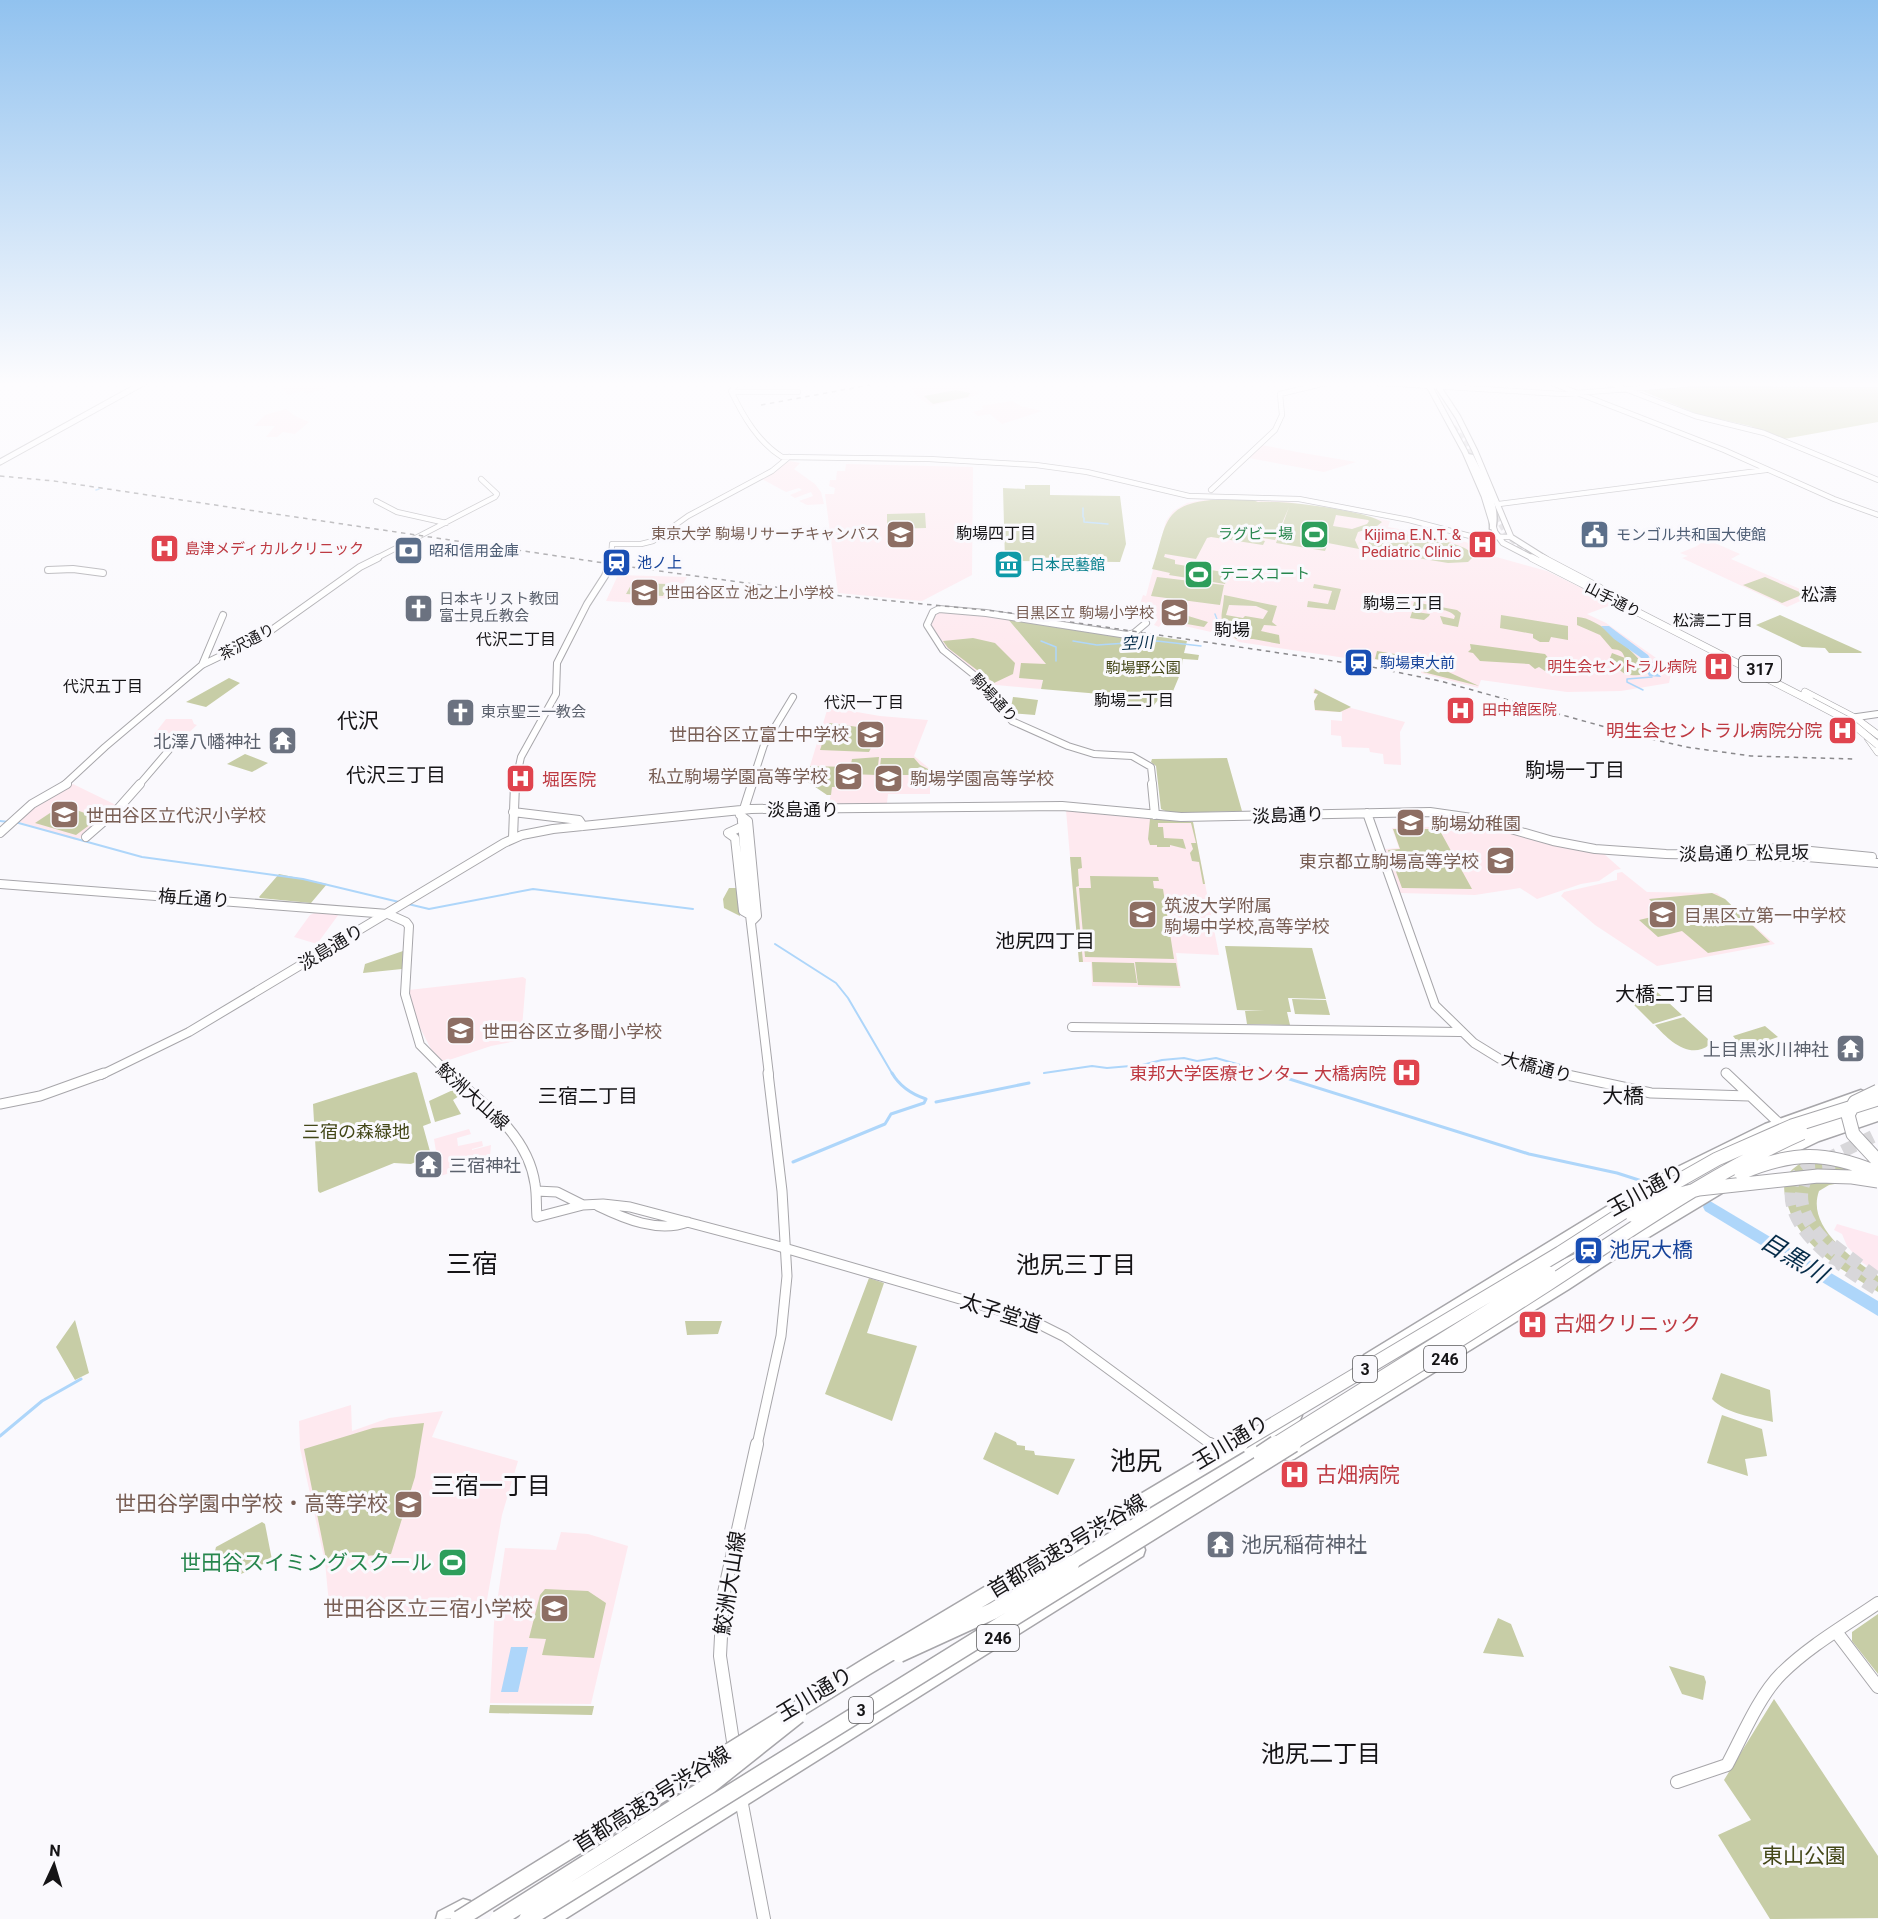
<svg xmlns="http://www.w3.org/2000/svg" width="1878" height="1919" viewBox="0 0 1878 1919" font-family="Roboto,'Noto Sans JP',sans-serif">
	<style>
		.industrial { fill: #fee9f1 }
		.education { fill: #fee9ef }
		.green { fill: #c7cda6; fill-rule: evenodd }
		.water { fill: #aed6fa }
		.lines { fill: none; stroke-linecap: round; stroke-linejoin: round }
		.stream-far2 { stroke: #aed6fa; stroke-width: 1.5 }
		.stream-far1 { stroke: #aed6fa; stroke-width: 2 }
		.stream { stroke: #aed6fa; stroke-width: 3 }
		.river { fill: #aed6fa; fill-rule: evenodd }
		.highway-tunnel-far1 { stroke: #d8d7da; stroke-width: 6; stroke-dasharray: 6 3; stroke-linecap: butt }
		.highway-tunnel { stroke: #d8d7da; stroke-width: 13; stroke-dasharray: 13 7; stroke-linecap: butt }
		.secondary-far4-casing { stroke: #a7a6aa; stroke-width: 6 }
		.secondary-far3-casing { stroke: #a7a6aa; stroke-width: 8 }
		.secondary-far2-casing { stroke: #a7a6aa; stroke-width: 10 }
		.secondary-far1-casing { stroke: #a7a6aa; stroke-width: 11 }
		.secondary-casing { stroke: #a7a6aa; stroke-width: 14 }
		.primary-far1-casing { stroke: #a7a6aa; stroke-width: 7 }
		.primary-casing { stroke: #a7a6aa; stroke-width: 8 }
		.highway-casing { stroke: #a7a6aa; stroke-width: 3 }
		.secondary-far4 { stroke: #fff; stroke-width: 4.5 }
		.secondary-far3 { stroke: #fff; stroke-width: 6 }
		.secondary-far2 { stroke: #fff; stroke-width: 8 }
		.secondary-far1 { stroke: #fff; stroke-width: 9 }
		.secondary { stroke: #fff; stroke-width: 12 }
		.primary-far1 { stroke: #fff; stroke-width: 5 }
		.primary { stroke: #fff; stroke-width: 7 }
		.highway { fill: #fff; fill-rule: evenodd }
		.rail { stroke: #8a898c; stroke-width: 1.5; stroke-dasharray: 4.5 4.5; stroke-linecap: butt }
		.primary-bridge-casing { stroke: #a7a6aa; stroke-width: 8; stroke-linecap: butt }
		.highway-bridge-far1-casing { stroke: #a7a6aa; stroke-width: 15; stroke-linecap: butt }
		.highway-bridge-casing { stroke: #a7a6aa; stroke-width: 19; stroke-linecap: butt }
		.primary-bridge { stroke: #fff; stroke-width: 7 }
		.highway-bridge-far1 { stroke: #fff; stroke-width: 13 }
		.highway-bridge { stroke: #fff; stroke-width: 16 }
		.labels { text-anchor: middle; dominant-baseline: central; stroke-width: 6; stroke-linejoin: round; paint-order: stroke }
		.far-education-label { font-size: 15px; fill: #785e54; stroke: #faf9fd; text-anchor: end }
		.far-leisure-label { font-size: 15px; fill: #27864d; stroke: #faf9fd; text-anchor: end }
		.far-health-label { font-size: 15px; fill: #be3a42; stroke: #faf9fd; text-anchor: end }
		.far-service-label { font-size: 15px; fill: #4e5e75; stroke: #faf9fd; text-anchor: start }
		.far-transit-label { font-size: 15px; fill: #164399; stroke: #faf9fd; text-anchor: start }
		.far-culture-label { font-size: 15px; fill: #0d838f; stroke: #faf9fd; text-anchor: start }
		.far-worship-label { font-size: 15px; fill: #5b616d; stroke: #faf9fd; text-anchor: start }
		.far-street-label { font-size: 15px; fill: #151416; stroke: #faf9fd }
		.far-park-label { font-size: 15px; fill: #434718; stroke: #faf9fd }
		.far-neighbourhood-label { font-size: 16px; fill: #151416; stroke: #faf9fd }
		.far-water-label { font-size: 16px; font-style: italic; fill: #052c49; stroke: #faf9fd }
		.shield { fill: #faf9fd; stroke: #5a595b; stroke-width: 1.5 }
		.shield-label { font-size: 16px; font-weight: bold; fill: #151416 }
		.far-quarter-label { font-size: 18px; fill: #151416; stroke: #faf9fd }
		.health-label { font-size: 18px; fill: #be3a42; stroke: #faf9fd; text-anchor: end }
		.education-label { font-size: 18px; fill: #785e54; stroke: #faf9fd; text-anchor: start }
		.worship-label { font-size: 18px; fill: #5b616d; stroke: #faf9fd; text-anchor: end }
		.street-label { font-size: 18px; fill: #151416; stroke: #faf9fd }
		.park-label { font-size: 18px; fill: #434718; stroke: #faf9fd }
		.neighbourhood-label { font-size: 20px; fill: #151416; stroke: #faf9fd }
		.quarter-label { font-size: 21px; fill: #151416; stroke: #faf9fd }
		.near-street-label { font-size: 21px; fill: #151416; stroke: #faf9fd }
		.near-transit-label { font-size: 21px; fill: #164399; stroke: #faf9fd; text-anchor: start }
		.near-health-label { font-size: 21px; fill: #be3a42; stroke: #faf9fd; text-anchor: start }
		.near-education-label { font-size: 21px; fill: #785e54; stroke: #faf9fd; text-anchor: end }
		.near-worship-label { font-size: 21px; fill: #5b616d; stroke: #faf9fd; text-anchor: start }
		.near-leisure-label { font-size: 21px; fill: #27864d; stroke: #faf9fd; text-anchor: end }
		.near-park-label { font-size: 21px; fill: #434718; stroke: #faf9fd }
		.near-water-label { font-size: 24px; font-style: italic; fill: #052c49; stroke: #faf9fd }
		.near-neighbourhood-label { font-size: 24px; fill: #151416; stroke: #faf9fd }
		.near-quarter-label { font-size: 26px; fill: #151416; stroke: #faf9fd }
	</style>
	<rect width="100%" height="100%" fill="#faf9fd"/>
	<path class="industrial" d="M316,912L339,914L317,944L294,937L310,915Z
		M1837,1224L1878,1236V1273L1860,1261L1847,1246L1842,1234L1834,1230Z"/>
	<path class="education" d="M277,382H336L338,384L307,394L303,391L288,395Z
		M922,382H945L981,392L972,397L931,406L919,398L908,385Z
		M1012,401L1021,406L1042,411L1002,424L990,414L978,416L973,412L984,409L981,406Z
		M286,409L295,416L309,422L295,434L283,432L277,437H266L275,426H254L265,415Z
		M1262,445L1297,452L1356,462L1324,472L1249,458Z
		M790,461L800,463L794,469L815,484L821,492L824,504L807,505L799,501L813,496L811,492L795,498L790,495L802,490L799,488L786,492L760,478Z
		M846,464L973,467L972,575L922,601L838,593L825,494H834L835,488L829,486L830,480H836L837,471H845Z
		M1203,500L1284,501L1390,521L1388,527L1459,540L1475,545L1489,555L1547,571L1614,604L1587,614L1606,623L1672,669L1669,683L1621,691L1567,692L1481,680L1478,688L1421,673L1422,668L1360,657L1359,660L1239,642L1224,633L1214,613L1216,622L1211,632L1163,621L1159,627L1154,625L1158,619L1137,613L1143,595L1146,596L1166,521L1173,511L1187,503Z
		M1706,539L1740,554L1731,559L1814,595L1787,607L1682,558L1688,556L1680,553L1697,546Z
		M618,575L687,577L674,599L658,598L654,604L606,601Z
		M944,611L1007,618L1046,664L1041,689L985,684L946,647L931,625L935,613Z
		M1314,688L1351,708L1405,722L1400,732L1401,765L1384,764L1383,754L1370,752L1369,748L1342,747L1341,736L1331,735V720L1342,721V712L1315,711L1314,701L1317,694L1313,693Z
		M828,707L880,716L928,720L914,756L930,769V794H888L887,803L829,804L832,787L810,766Z
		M166,719H192L194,724L197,725L182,739L166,742L169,735L152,737Z
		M73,784L116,805V807L80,838L75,840L17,821L39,802Z
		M1066,810L1193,822L1219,955L1176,953L1181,988L1092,986L1091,962H1079Z
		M1468,821L1568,848L1603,853L1621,869L1615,870L1599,881L1581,884L1537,899L1520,888L1475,895L1400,893L1384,849L1399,848L1392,828L1465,826Z
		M1622,872L1647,892L1717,893L1775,944L1657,966L1595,925L1561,896L1564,892L1617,880V873Z
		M523,977L526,979L521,1040L491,1046L443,1062L431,1049L415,1018L409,990Z
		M469,1129L471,1134L457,1138L458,1146L482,1141L483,1146L472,1149V1150L491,1145L489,1168L471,1167L440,1176L434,1139Z
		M351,1405L352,1431L389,1418L443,1411L432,1437L518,1461L502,1515L485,1611L330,1615L325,1562L300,1448L299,1421Z
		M561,1532L588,1534L628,1546L591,1704L490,1703L494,1623L505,1548L556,1550Z"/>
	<path class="green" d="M1682,386L1878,388V422L1784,439L1750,426L1697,414L1640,390Z
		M956,390L970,393L968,397L933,404L925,397L924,396Z
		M1025,485H1050V495L1120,496L1126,544L1120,562L1005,561L1003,488L1025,489Z
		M1211,500H1253L1258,502C1281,500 1364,510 1382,522L1377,526L1358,532L1355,540L1359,549L1328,543L1325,551L1276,543L1289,507L1275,540L1256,537V539L1265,541L1263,545L1211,537L1207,538L1196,559L1165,554L1164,557L1175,560V564L1229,573L1225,584L1169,575L1170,573L1152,569C1167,527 1160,505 1211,500ZM1336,515L1368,520L1369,521L1367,524L1352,529L1333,526Z
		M925,513L926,528L887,529V514Z
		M1378,532C1396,532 1467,540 1474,556L1468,562L1448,563L1381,552L1368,546L1364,541L1369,534Z
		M1157,577L1224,585L1220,605L1151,596Z
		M1765,577L1804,594L1782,603L1743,585Z
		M632,583L668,584L663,596L626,594Z
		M1314,584L1341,589L1335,610L1307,607L1308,601L1328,604L1332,591L1313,588Z
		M1224,595L1277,606L1272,622L1277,626L1264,625L1261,631L1279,635L1280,644L1253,639H1236L1234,637L1238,635C1214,622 1223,617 1224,595ZM1229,605L1256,606L1268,611L1263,619L1245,616L1243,618L1226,615Z
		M1414,602L1457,610L1461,613L1458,627L1443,624L1440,616L1454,619L1455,616C1446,606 1429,611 1417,609L1416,612L1430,614L1429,616L1424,620L1410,618L1412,612H1415L1416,608H1418L1413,606Z
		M1165,609L1208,622L1204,627L1164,620L1161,614Z
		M1501,615L1568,626V640L1551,637L1549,642H1540L1533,638V634L1500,628Z
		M1780,615L1862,652L1861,653H1829L1825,648L1802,647L1756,625Z
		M1577,617C1599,617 1635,653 1648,670L1647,674C1625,677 1623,676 1610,658L1612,653L1625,658C1622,651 1621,650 1612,649L1600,635L1577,625Z
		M1007,618L1123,637L1141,634L1187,641L1184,653L1199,655L1198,660L1183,659L1181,672L1171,696H1161L1151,709L1128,707L1124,696L1041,689L1043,680L1019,678L1021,663L1046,664Z
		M973,638L995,643L1015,663L1013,674L994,683L948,648L943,641Z
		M1470,644L1545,654L1555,666L1544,667L1555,669L1545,671L1539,667L1535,669L1529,664L1480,661L1473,653L1468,652L1471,649Z
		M1377,651L1419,658L1418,667L1375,659Z
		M1431,664L1479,686L1423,672Z
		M229,678L240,683L206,707L186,702Z
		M1315,689L1351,707L1340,712L1315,710L1314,701L1318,694L1314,693Z
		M1013,697L1038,700L1035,715L1010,713Z
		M829,723L880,730L869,752L820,750Z
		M245,754L268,763L252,772L227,764Z
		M879,757L877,775L849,774L852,759Z
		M881,758H914L920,765L928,769V775H879Z
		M1227,758L1242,811L1170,813L1161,809L1156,766L1151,762L1152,759Z
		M809,766L849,767L846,787H832L831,795H827L805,780Z
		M62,805L99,818L76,835L35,823Z
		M1150,819L1193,822L1205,884H1203L1199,862L1192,861L1190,853L1193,849L1191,843H1196L1191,823H1158V827H1163L1164,838L1183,839L1186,849L1170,845V847H1157V845H1150L1148,839Z
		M1393,829H1439L1472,889L1402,888L1388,850L1400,849Z
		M1070,857H1081L1082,868L1078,869L1079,886L1076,887L1083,962H1079Z
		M279,874L327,884L311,903L260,898L259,897Z
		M1090,876L1158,877L1159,881H1153L1154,888L1163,889L1174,959L1085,957L1079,888H1091Z
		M729,888H737L740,916L724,908L723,899Z
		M1712,893L1725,899L1770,942L1708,953L1682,931L1658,937L1639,920L1664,914L1649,899Z
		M1225,946L1312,948L1326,999L1288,998L1291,1012H1287L1290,1025L1247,1024L1245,1011H1265L1237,1010Z
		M403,951L402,969L363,973L365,964Z
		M1092,962L1134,963L1137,983L1093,982Z
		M1135,962L1176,963L1180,986L1138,985Z
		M1655,990L1682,1015L1653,1024L1627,998Z
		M1292,999L1326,1000L1330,1015L1295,1014Z
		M1684,1017L1708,1039L1709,1045C1690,1060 1668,1040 1655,1025Z
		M1765,1026L1778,1037L1743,1049L1733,1036Z
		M414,1072L417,1073L431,1123L423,1126L431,1155L411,1164L394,1163L320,1193L318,1191L313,1104Z
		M455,1089L462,1094L453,1100L461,1114L435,1122L429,1101Z
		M1804,1161L1878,1169L1846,1182L1829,1185L1819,1191C1806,1227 1852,1258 1878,1276V1292C1842,1270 1799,1246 1787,1203C1780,1181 1786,1172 1804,1161Z
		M869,1278L884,1283L867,1333L917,1346L892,1421L825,1394Z
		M75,1320L89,1373L75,1380L56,1347Z
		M685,1321H722L718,1334L687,1335Z
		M1721,1373L1770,1390L1773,1422C1754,1417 1726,1414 1712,1399Z
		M1722,1415L1762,1429L1767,1456L1745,1459L1748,1476L1707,1463Z
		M424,1423L415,1477L391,1554L326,1559L304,1449L373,1428Z
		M995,1432L1016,1442L1017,1445L1025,1446V1450L1034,1451L1035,1455L1075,1459L1058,1495L983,1459Z
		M262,1522L265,1524L272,1560L241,1574L231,1561L215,1551L216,1547Z
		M545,1589L588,1591L606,1603L594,1658L542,1655L546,1639L529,1638L540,1595Z
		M1878,1614V1674L1852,1641V1632Z
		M1498,1618L1511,1624L1524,1657L1483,1653Z
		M1669,1666L1704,1676L1706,1682L1703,1700L1682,1694Z
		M1774,1699L1878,1856V1918L1770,1919L1718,1835L1751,1820L1724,1780Z
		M490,1705L594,1706L592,1715L489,1713Z"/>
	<path class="water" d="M1601,626H1609L1648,655L1661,677L1649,676L1640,657L1614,639Z
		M511,1647H528L518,1692H501Z"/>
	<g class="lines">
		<path class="stream-far2" d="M96,490L99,489
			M1083,508V517
			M1084,518V522L1108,524
			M1215,614L1222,633L1221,637
			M1041,641L1056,647V661
			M1073,641L1097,645L1157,641L1201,646
			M1643,690L1627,682V679L1652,677"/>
		<path class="stream-far1" d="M0,821L9,822
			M15,822L142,857L303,879L399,902
			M408,904L429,909L533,889L693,909
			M775,944L836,983L848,998L893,1075
			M1044,1073L1092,1066L1107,1068L1142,1065L1162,1060L1184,1058L1197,1061L1216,1058L1275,1075"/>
		<path class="stream" d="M1270,1073L1529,1154L1617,1173L1645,1182
			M936,1102L1029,1083
			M793,1162L885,1124L891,1114L924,1103L926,1099C911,1094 900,1087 892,1073
			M0,1436L42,1401L81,1379"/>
		<path class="river" d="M1710,1201L1878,1301V1316L1705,1211L1703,1207L1705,1203Z"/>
		<path class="highway-tunnel-far1" d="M1453,427L1465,442L1470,455
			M1491,509L1509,537L1536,559"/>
		<path class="highway-tunnel" d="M1825,1160L1878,1134
			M1835,1164L1809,1166L1795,1177C1774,1225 1844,1268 1878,1290
			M1808,1174C1790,1205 1813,1231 1836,1252
			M1833,1245L1878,1279"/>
		<defs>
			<path id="secondary-far4" d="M734,382L735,386L731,391C743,416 758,442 782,457L929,459L1036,465L1087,472L1189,496L1299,499L1409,520L1470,536L1511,537
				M1365,382L1563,394L1694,384L1878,385
				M1549,382L1724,450L1834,499L1878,515
				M1607,382L1695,416L1764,433L1878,480
				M732,392H798
				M1211,490L1275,430L1282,415L1280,394L1330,382
				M376,501L397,512L446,523
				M1499,504L1766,470
				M375,559L495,497L497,494L481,479
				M611,559L612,544H641L653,541L688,516L772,471L789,457"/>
			<path id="secondary-far3" d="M48,570L73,569L103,573
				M1146,623L1134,633L1127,635L986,613L939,609L933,612L927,625L943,650L973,674L1012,721L1068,746L1094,754L1132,756L1151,767L1153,785
				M202,665L223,615
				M1850,718L1878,714
				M64,785L105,747L202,665L266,634L360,567L378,558
				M139,785L169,750
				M515,785L521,757L556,694L557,663L587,604L605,576L611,558
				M751,785L764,745L793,697"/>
			<path id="secondary-far2" d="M1152,784L1155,815
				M744,809L752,784
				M741,810L750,915L769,1075
				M513,812L579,820L583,826
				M1367,813L1435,1005L1474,1043L1500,1059L1565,1075
				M740,815L748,821L757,916L751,922
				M741,827L728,833L735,838L743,911L750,915
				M0,833L32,804L67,784
				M86,837L117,810L140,784
				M513,838L515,784
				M1689,852L1780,848L1872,857
				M0,884L388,914L406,922L409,926L405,994L420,1045L450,1075
				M1072,1027L1460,1032
				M1726,1073L1728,1075
				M101,1075L189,1032L504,843L522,835L553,829L751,809L1062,806L1181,817L1430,812L1472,818L1553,841L1595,849L1666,854L1807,857L1878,863"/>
			<path id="secondary-far1" d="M448,1073C483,1103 528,1134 535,1184C537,1195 536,1206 537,1217L583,1205L603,1204L630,1207L774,1245L1029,1319L1065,1337L1212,1445
				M1558,1073L1651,1093L1749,1096
				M1726,1073L1782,1126
				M0,1104L40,1096L104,1073
				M536,1191L557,1192L583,1205
				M598,1206C625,1219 658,1233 688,1222
				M757,1445L781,1336L787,1276L782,1191L768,1073"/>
			<path id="secondary" d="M1210,1444L1219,1450
				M1837,1633L1878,1687
				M734,1748L720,1656L723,1597L757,1444
				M1677,1782L1727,1765C1742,1737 1759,1696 1781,1674C1809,1646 1846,1625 1878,1603
				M741,1799L764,1919"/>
			<path id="primary-far1" d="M1427,382L1465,452L1484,496L1495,532L1503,543L1534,559
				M1435,382L1458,417L1475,451L1511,537L1546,559
				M0,462L145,382"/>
			<path id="primary" d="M1532,558L1811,701
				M1543,558L1600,588
				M1805,692L1855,718L1878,735
				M1868,738L1878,752"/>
			<path id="highway" d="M1468,454L1473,455C1484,478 1502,504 1495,530L1490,529C1491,501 1479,479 1467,455Z
				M1861,1090L1865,1092L1867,1095L1865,1098L1773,1130L1655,1190L1374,1365L1369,1367L1364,1365L1362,1360L1364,1355L1647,1182L1765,1124Z
				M1878,1103V1121L1819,1141L1771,1164L1767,1165L1763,1164L1761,1160L1763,1156L1807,1136L1802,1138L1798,1136L1796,1133L1798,1130Z
				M1748,1166L1752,1167L1754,1171L1752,1175L1639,1243L1569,1289L1294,1459L1289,1461L1284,1459L1282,1454L1284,1449L1559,1281L1629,1235Z
				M1577,1253L1582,1255L1584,1259L1582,1263L1554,1277L1549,1279L1544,1277L1542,1273L1544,1269Z
				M1295,1408L1300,1410L1302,1415L1300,1420L1281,1437L1251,1460L1077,1570L1071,1572L1065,1570L1063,1564L1065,1558L1240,1449L1271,1427L1290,1410Z
				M1137,1542L1143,1544L1145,1550L1143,1556L565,1919H539L541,1912Z
				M689,1780L695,1783L698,1789C694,1797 671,1812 661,1814C654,1816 643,1811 637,1808L634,1802L637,1796L643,1793L658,1797Z
				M463,1899L470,1901L472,1908C466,1919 450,1919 436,1919L438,1912Z"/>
		</defs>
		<use href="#secondary-far4" class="secondary-far4-casing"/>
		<use href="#secondary-far3" class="secondary-far3-casing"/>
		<use href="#secondary-far2" class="secondary-far2-casing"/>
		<use href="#secondary-far1" class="secondary-far1-casing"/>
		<use href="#secondary" class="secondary-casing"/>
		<use href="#primary-far1" class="primary-far1-casing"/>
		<use href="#primary" class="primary-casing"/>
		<use href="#highway" class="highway-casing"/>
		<use href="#secondary-far4" class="secondary-far4"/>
		<use href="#secondary-far3" class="secondary-far3"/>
		<use href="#secondary-far2" class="secondary-far2"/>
		<use href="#secondary-far1" class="secondary-far1"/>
		<use href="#secondary" class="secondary"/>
		<use href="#primary-far1" class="primary-far1"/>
		<use href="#primary" class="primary"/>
		<use href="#highway" class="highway"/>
		<path class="rail" d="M761,405L886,382
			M0,476L54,481L631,567L832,595L1004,612L1367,666L1440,681L1634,735L1686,747L1751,756L1853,759"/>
		<defs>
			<path id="primary-bridge" d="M1811,701L1849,721L1878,745"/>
			<path id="highway-bridge-far1" d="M1878,1091L1855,1102L1848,1115L1853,1134L1878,1161
				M1741,1173C1793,1151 1826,1151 1878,1173
				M1632,1215L1662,1199L1699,1189L1818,1176L1852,1177L1878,1181
				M1238,1445L1560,1253L1627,1210L1717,1159L1792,1126L1878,1099
				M1274,1445L1549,1273
				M1290,1445C1376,1392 1463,1339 1548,1284C1631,1230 1712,1173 1802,1133"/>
			<path id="highway-bridge" d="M1261,1454L1276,1444
				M899,1654L993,1611L1071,1564
				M459,1919L866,1667L1240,1444
				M498,1919L710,1785L798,1715
				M527,1919L1293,1444"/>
		</defs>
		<use href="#primary-bridge" class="primary-bridge-casing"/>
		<use href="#highway-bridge-far1" class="highway-bridge-far1-casing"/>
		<use href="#highway-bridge" class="highway-bridge-casing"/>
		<use href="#primary-bridge" class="primary-bridge"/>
		<use href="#highway-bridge-far1" class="highway-bridge-far1"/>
		<use href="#highway-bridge" class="highway-bridge"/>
	</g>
	<linearGradient id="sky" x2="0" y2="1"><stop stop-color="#91c2ef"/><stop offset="0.59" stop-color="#fdfcfe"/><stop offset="1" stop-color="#fdfcfe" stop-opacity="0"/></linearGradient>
	<rect width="1878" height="651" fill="url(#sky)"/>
	<defs>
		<symbol id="university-square" viewBox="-11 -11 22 22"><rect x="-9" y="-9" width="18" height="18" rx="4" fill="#8d6e63" stroke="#faf9fd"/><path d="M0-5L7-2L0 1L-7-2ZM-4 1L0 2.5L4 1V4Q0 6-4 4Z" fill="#fff"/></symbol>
		<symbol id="stadium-square" viewBox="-11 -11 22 22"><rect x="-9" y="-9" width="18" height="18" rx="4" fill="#2e9e5b" stroke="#faf9fd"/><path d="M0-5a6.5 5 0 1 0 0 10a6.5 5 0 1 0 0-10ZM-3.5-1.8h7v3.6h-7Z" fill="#fff"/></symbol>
		<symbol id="civic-square" viewBox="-11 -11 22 22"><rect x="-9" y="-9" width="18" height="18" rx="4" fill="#5c6f8a" stroke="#faf9fd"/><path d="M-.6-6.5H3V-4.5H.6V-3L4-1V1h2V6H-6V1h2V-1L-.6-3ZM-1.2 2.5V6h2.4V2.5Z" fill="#fff"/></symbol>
		<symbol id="hospital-square" viewBox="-11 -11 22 22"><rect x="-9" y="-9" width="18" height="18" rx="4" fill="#e0444e" stroke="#faf9fd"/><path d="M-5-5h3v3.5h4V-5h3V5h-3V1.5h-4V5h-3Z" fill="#fff"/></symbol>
		<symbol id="bank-square" viewBox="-11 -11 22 22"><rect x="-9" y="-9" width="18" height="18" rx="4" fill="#5c6f8a" stroke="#faf9fd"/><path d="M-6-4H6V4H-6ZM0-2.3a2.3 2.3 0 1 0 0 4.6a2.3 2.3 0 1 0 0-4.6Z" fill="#fff"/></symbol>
		<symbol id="station-square" viewBox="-11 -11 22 22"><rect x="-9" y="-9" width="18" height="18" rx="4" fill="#1a4fb4" stroke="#faf9fd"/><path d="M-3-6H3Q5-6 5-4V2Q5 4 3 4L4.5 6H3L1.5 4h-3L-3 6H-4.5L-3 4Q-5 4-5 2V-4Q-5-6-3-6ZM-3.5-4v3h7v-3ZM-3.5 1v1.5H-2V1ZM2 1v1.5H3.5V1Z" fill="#fff"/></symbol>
		<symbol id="museum-square" viewBox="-11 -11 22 22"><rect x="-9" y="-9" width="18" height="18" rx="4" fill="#0f9aa8" stroke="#faf9fd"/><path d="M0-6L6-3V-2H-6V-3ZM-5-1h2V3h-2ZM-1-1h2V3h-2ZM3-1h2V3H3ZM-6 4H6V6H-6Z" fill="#fff"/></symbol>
		<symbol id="school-square" viewBox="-11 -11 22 22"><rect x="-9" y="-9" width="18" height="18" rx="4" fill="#8d6e63" stroke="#faf9fd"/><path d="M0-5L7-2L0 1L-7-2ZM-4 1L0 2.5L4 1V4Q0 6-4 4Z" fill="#fff"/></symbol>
		<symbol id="church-square" viewBox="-11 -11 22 22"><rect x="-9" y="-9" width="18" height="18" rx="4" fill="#6b7280" stroke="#faf9fd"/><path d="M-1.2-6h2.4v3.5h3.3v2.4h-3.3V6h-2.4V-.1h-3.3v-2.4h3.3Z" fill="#fff"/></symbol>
		<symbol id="temple-square" viewBox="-11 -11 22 22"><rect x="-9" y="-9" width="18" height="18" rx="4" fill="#6b7280" stroke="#faf9fd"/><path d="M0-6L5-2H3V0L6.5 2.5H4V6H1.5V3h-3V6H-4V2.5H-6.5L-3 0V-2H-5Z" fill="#fff"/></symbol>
	</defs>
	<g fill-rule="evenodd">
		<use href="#university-square" x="884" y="518" width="33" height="33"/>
		<use href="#stadium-square" x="1298" y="518" width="33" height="33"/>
		<use href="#civic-square" x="1578" y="518" width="33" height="33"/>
		<use href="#hospital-square" x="1466" y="528" width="33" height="33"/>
		<use href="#hospital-square" x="148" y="532" width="33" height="33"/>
		<use href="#bank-square" x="392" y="534" width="33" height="33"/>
		<use href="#station-square" x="600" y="546" width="33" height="33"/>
		<use href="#museum-square" x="992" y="548" width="33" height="33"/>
		<use href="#stadium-square" x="1182" y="558" width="33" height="33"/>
		<use href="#school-square" x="628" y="576" width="33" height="33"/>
		<use href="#church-square" x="402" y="592" width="33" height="33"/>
		<use href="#school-square" x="1158" y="596" width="33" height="33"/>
		<use href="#station-square" x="1342" y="646" width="33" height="33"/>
		<use href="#hospital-square" x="1702" y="650" width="33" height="33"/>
		<use href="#hospital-square" x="1444" y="694" width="33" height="33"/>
		<use href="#church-square" x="444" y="696" width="33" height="33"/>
		<use href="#hospital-square" x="1826" y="714" width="33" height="33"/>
		<use href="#school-square" x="854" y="718" width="33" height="33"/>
		<use href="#temple-square" x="266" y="724" width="33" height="33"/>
		<use href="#school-square" x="832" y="760" width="33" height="33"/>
		<use href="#school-square" x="872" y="762" width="33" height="33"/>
		<use href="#hospital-square" x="504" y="762" width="33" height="33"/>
		<use href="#school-square" x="48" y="798" width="33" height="33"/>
		<use href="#school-square" x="1394" y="806" width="33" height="33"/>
		<use href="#school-square" x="1484" y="844" width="33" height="33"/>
		<use href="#school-square" x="1126" y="898" width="33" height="33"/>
		<use href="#school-square" x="1646" y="898" width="33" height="33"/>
		<use href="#school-square" x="444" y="1014" width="33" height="33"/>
		<use href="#temple-square" x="1834" y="1032" width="33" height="33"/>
		<use href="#hospital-square" x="1390" y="1056" width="33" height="33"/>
		<use href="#temple-square" x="412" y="1148" width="33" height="33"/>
		<use href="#station-square" x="1572" y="1234" width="33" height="33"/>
		<use href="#hospital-square" x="1516" y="1308" width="33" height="33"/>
		<use href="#hospital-square" x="1278" y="1458" width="33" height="33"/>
		<use href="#school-square" x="392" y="1488" width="33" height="33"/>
		<use href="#temple-square" x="1204" y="1528" width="33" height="33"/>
		<use href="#stadium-square" x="436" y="1546" width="33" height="33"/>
		<use href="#school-square" x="538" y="1592" width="33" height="33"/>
	</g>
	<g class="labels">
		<g class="far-education-label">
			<text x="880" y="534">東京大学 駒場リサーチキャンパス</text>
			<text x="665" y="593" text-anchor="start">世田谷区立 池之上小学校</text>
			<text x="1154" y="613">目黒区立 駒場小学校</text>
		</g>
		<g class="far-leisure-label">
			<text x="1293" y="534">ラグビー場</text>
			<text x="1220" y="574" text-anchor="start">テニスコート</text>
		</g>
		<g class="far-health-label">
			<text x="1461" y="535">Kijima E.N.T. &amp;<tspan x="1461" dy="17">Pediatric Clinic</tspan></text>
			<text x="185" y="549" text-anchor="start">島津メディカルクリニック</text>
			<text x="1697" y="667">明生会セントラル病院</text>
			<text x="1482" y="710" text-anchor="start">田中舘医院</text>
		</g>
		<g class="far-service-label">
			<text x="1616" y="535">モンゴル共和国大使館</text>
			<text x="429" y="551">昭和信用金庫</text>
		</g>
		<g class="far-transit-label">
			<text x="637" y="563">池ノ上</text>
			<text x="1380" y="663">駒場東大前</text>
		</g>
		<g class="far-culture-label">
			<text x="1030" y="565">日本民藝館</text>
		</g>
		<g class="far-worship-label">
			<text x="439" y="599">日本キリスト教団<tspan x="439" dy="17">富士見丘教会</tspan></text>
			<text x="481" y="712">東京聖三一教会</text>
		</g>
		<g class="far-street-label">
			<text transform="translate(1613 600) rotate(27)">山手通り</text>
			<text transform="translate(247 642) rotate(-28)">茶沢通り</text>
			<text transform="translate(994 698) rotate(47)">駒場通り</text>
		</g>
		<g class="far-park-label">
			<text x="1143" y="668">駒場野公園</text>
		</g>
		<g class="far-neighbourhood-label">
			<text x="996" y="533">駒場四丁目</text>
			<text x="1403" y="603">駒場三丁目</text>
			<text x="1713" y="620">松濤二丁目</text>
			<text x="516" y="639">代沢二丁目</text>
			<text x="103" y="686">代沢五丁目</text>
			<text x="1134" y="700">駒場二丁目</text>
			<text x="864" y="702">代沢一丁目</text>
		</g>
		<g class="far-water-label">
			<text transform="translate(1137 643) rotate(-3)">空川</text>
		</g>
		<g class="shield">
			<rect x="1739" y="656" width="42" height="26" rx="4.5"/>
			<rect x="1424" y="1346" width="42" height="26" rx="4.5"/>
			<rect x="1353" y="1356" width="24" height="26" rx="4.5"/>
			<rect x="977" y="1625" width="42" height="26" rx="4.5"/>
			<rect x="849" y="1697" width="24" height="26" rx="4.5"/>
		</g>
		<g class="shield-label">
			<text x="1760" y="669">317</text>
			<text x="1445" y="1359">246</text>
			<text x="1365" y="1369">3</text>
			<text x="998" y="1638">246</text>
			<text x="861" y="1710">3</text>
		</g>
		<g class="far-quarter-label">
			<text x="1819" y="594">松濤</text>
			<text x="1232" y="629">駒場</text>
		</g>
		<g class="health-label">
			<text x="1822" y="730">明生会セントラル病院分院</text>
			<text x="542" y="779" text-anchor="start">堀医院</text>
			<text x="1386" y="1073">東邦大学医療センター 大橋病院</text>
		</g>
		<g class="education-label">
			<text x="849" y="734" text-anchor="end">世田谷区立富士中学校</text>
			<text x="828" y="776" text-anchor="end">私立駒場学園高等学校</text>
			<text x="910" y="778">駒場学園高等学校</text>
			<text x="86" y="815">世田谷区立代沢小学校</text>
			<text x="1431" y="823">駒場幼稚園</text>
			<text x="1479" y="861" text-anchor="end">東京都立駒場高等学校</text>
			<text x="1164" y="905">筑波大学附属<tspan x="1164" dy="21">駒場中学校,高等学校</tspan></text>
			<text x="1684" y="915">目黒区立第一中学校</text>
			<text x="482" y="1031">世田谷区立多聞小学校</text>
		</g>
		<g class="worship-label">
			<text x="261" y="741">北澤八幡神社</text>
			<text x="1829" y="1049">上目黒氷川神社</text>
			<text x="449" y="1165" text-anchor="start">三宿神社</text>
		</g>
		<g class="street-label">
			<text x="803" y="809">淡島通り</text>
			<text transform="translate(1288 815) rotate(-2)">淡島通り</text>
			<text transform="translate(1744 853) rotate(-1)">淡島通り 松見坂</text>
			<text transform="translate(194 898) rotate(4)">梅丘通り</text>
			<text transform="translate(331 947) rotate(-31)">淡島通り</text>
			<text transform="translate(1537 1067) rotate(15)">大橋通り</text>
			<text transform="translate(473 1096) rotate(42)">鮫洲大山線</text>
		</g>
		<g class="park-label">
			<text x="356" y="1131">三宿の森緑地</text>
		</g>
		<g class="neighbourhood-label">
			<text x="1575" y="770">駒場一丁目</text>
			<text x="396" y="775">代沢三丁目</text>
			<text x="1045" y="941">池尻四丁目</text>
			<text x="1665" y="994">大橋二丁目</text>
			<text x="588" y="1096">三宿二丁目</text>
		</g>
		<g class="quarter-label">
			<text x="358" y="721">代沢</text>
			<text x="1623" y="1096">大橋</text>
		</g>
		<g class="near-street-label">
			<text transform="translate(1646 1190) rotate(-29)">玉川通り</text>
			<text transform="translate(1001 1313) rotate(18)">太子堂道</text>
			<text transform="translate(1231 1442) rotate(-31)">玉川通り</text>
			<text transform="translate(1067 1546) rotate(-31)">首都高速3号渋谷線</text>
			<text transform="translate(730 1583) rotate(-81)">鮫洲大山線</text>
			<text transform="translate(815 1694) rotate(-31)">玉川通り</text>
			<text transform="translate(652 1799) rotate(-32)">首都高速3号渋谷線</text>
		</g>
		<g class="near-transit-label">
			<text x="1609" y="1250">池尻大橋</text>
		</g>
		<g class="near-health-label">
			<text x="1554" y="1324">古畑クリニック</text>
			<text x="1316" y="1475">古畑病院</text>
		</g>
		<g class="near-education-label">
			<text x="388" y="1504">世田谷学園中学校・高等学校</text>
			<text x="533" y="1609">世田谷区立三宿小学校</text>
		</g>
		<g class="near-worship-label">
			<text x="1241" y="1545">池尻稲荷神社</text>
		</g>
		<g class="near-leisure-label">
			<text x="432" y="1563">世田谷スイミングスクール</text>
		</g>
		<g class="near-park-label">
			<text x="1804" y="1856">東山公園</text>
		</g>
		<g class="near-water-label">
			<text transform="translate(1794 1258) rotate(31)">目黒川</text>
		</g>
		<g class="near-neighbourhood-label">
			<text x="1076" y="1265">池尻三丁目</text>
			<text x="491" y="1486">三宿一丁目</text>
			<text x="1321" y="1754">池尻二丁目</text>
		</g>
		<g class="near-quarter-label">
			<text x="472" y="1264">三宿</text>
			<text x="1136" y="1461">池尻</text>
		</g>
	</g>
	<g transform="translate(54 1865) rotate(4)" stroke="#faf9fd" stroke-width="4.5" paint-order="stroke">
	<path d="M0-4.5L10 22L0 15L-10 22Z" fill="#151416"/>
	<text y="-9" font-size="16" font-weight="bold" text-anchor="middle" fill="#151416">N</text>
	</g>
</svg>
